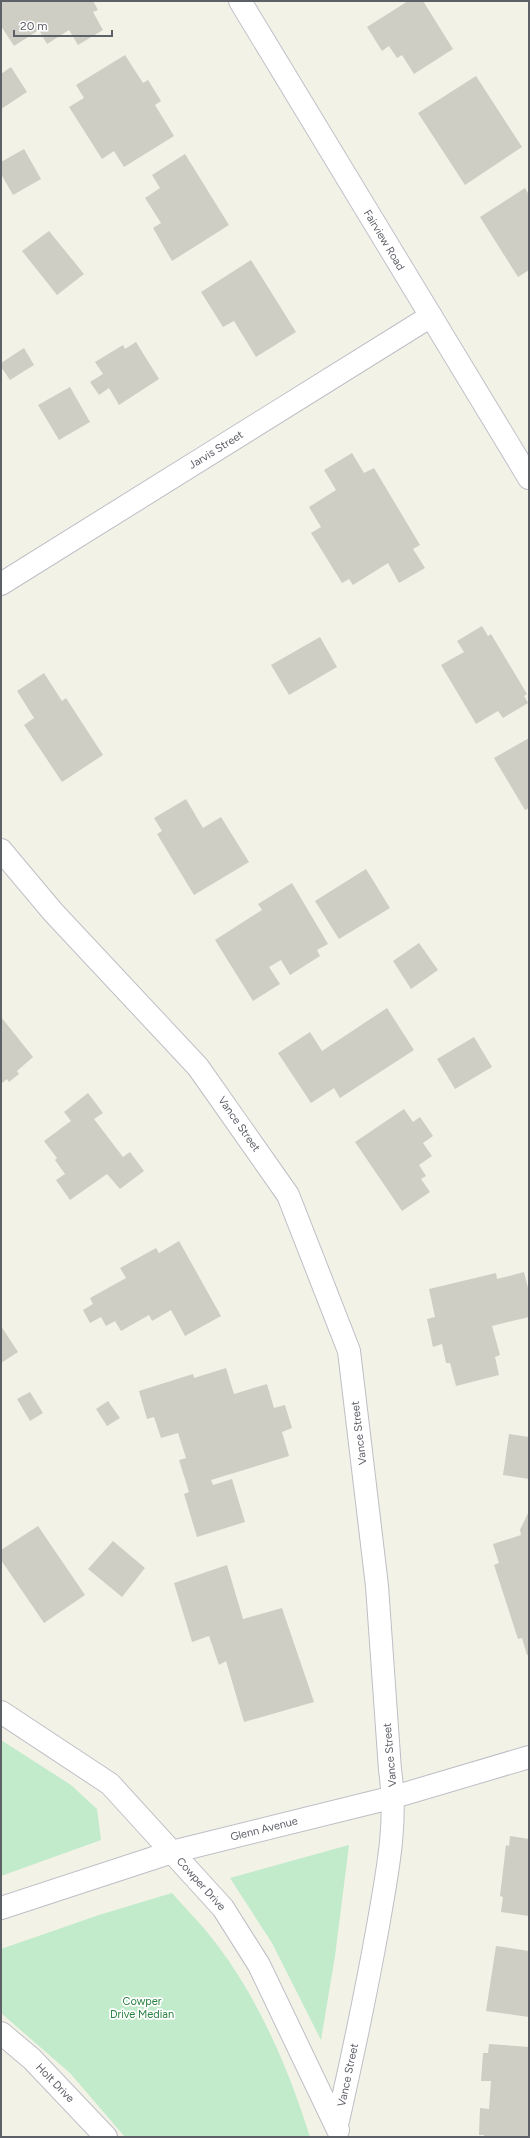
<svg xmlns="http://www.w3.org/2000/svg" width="530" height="2138" viewBox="0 0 530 2138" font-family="Figtree,sans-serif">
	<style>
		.green { fill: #c1ebca }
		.building { fill: #cfcec5 }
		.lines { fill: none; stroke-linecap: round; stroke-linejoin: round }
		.street-casing { stroke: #bebfc6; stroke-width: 24 }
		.secondary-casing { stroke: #c1c2ca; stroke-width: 24 }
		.street { stroke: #fff; stroke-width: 22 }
		.secondary { stroke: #fff; stroke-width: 22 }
		.labels { text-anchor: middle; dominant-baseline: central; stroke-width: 3.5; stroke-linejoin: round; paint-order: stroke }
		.street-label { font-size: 11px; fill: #5e6068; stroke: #fff }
		.park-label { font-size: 11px; fill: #2a8241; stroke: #fff }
	</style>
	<rect width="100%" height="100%" fill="#f2f2e7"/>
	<path class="green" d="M1,1740L71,1785L97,1809L101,1840L1,1876Z
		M349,1845L335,1956L321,2040L272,1943L230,1878Z
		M172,1893C187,1910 204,1927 218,1946C260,2002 289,2070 310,2137H125L70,2073L1,2013V1949L99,1915Z"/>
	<path class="building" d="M4,1H93L98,10L93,12L103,30L78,45L69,30L47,44L39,30L14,46L1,26V3Z
		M408,1H423L453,49L414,74L402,55L397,58L389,46L382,51L367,27Z
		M125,55L143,83L148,80L158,96L161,101L155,105L174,136L124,167L114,151L102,159L69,107L84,98L76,85Z
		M11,67L27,92L1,109V74Z
		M476,76L522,147L465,185L418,113Z
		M24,149L41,179L13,195L1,174V162Z
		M185,154L229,225L172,261L153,228L161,223L145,198L160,188L152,175Z
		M525,188L529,195V270L518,277L480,217Z
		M49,231L84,274L57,295L22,251Z
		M251,260L296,332L256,357L234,321L223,327L201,292Z
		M136,342L159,379L119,405L109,388L99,395L90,382L103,374L95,362L123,345L125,349Z
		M24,348L34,365L10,380L1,367V363Z
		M70,387L90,422L59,440L38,405Z
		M352,453L364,473L374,468L420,545L413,549L425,568L399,583L388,563L353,585L349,579L342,583L311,533L321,527L309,507L336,490L324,470Z
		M482,626L488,636L491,634L527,694L524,696L528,703L503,718L498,711L476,724L441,665L464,652L457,641Z
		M320,637L337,667L289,695L271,665Z
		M44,673L62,701L66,698L103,755L62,782L24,725L34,718L17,691Z
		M529,738V808L525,810L494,758Z
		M186,799L203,828L221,817L249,862L194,895L157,834L162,831L154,818Z
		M366,869L390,908L339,939L315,901Z
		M292,883L328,944L317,950L320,956L290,975L281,960L269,967L280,984L253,1001L215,940L262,910L258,904Z
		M419,943L438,970L411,989L393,961Z
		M387,1008L414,1050L340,1098L334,1088L311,1103L278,1053L310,1032L322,1051Z
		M1,1017L33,1057L17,1071L19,1074L9,1082L7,1079L1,1084Z
		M474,1037L492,1067L455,1089L437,1059Z
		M88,1093L103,1113L94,1119L123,1157L130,1152L144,1171L120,1189L107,1174L70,1200L56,1180L65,1174L55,1160L57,1158L44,1141L71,1121L64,1112Z
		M404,1109L413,1122L420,1117L433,1136L423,1143L432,1156L419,1165L426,1176L421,1179L430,1192L402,1211L355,1142Z
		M179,1241L221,1316L185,1336L171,1310L152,1321L149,1315L121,1331L115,1321L106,1326L101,1317L90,1323L83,1310L93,1304L90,1298L126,1278L120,1268L156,1248L159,1253Z
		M524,1272L529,1292V1317L492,1326L500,1355L495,1357L499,1375L456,1386L450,1363H446L442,1344L433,1347L427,1319L435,1317L429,1289L496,1273L497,1279Z
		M1,1326L18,1352L1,1363Z
		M226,1368L234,1394L267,1384L274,1408L285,1405L292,1428L282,1432L289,1456L211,1480L213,1485L232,1479L245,1522L197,1537L184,1494L189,1492L179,1460L186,1458L178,1433L161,1438L154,1417L147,1419L139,1391L193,1374L194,1378Z
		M30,1392L43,1413L30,1421L17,1399Z
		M108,1401L120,1418L107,1426L96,1409Z
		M509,1434L529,1437V1479L503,1475Z
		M529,1511V1655H527L522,1638L518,1639L494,1565L499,1563L493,1544L521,1535L520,1530Z
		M38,1526L85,1595L44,1623L1,1560V1550Z
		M113,1541L145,1568L122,1597L88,1569Z
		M227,1565L243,1619L282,1608L314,1702L244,1722L226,1661L219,1665L209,1636L192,1642L174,1583Z
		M510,1836L529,1839V1916L501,1912L503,1897L500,1896L506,1845L509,1846Z
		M496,1946L529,1951V2017L486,2011Z
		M489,2044L529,2047V2137H484V2135H479L480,2108L489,2109L491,2081H481L483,2053H488Z"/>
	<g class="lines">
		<defs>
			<path id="street" d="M1,584L431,316
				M1,850L53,912L198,1067L288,1195L349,1351L377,1586L390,1770C398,1822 387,1874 378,1926C366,1993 352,2059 337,2125
				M1,1712L110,1784L223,1908L259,1965L338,2130
				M1,1908L172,1852L394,1797L529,1757
				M1,2033L32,2059L106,2137"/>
			<path id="secondary" d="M240,1L529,478"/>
		</defs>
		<use href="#street" class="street-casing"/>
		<use href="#secondary" class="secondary-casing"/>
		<use href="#street" class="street"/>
		<use href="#secondary" class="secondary"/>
	</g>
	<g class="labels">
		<g class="street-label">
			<text transform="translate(384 240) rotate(59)">Fairview Road</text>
			<text transform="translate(216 450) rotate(-32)">Jarvis Street</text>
			<text transform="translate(239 1124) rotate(55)">Vance Street</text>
			<text transform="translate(359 1433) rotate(-97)">Vance Street</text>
			<text transform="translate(390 1755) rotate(-95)">Vance Street</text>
			<text transform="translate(264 1829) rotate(-14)">Glenn Avenue</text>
			<text transform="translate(201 1884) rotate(48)">Cowper Drive</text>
			<text transform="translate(348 2075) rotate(-78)">Vance Street</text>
			<text transform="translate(55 2083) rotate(46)">Holt Drive</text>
		</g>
		<g class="park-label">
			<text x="142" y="2001">Cowper<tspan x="142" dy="13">Drive Median</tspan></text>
		</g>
	</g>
	<rect width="530" height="2138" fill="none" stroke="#5e6068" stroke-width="4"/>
	<path d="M14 30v6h98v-6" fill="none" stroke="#5e6068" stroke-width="2"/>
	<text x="20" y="30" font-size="12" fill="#5e6068" stroke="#ffffff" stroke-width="3" paint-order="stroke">20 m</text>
</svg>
